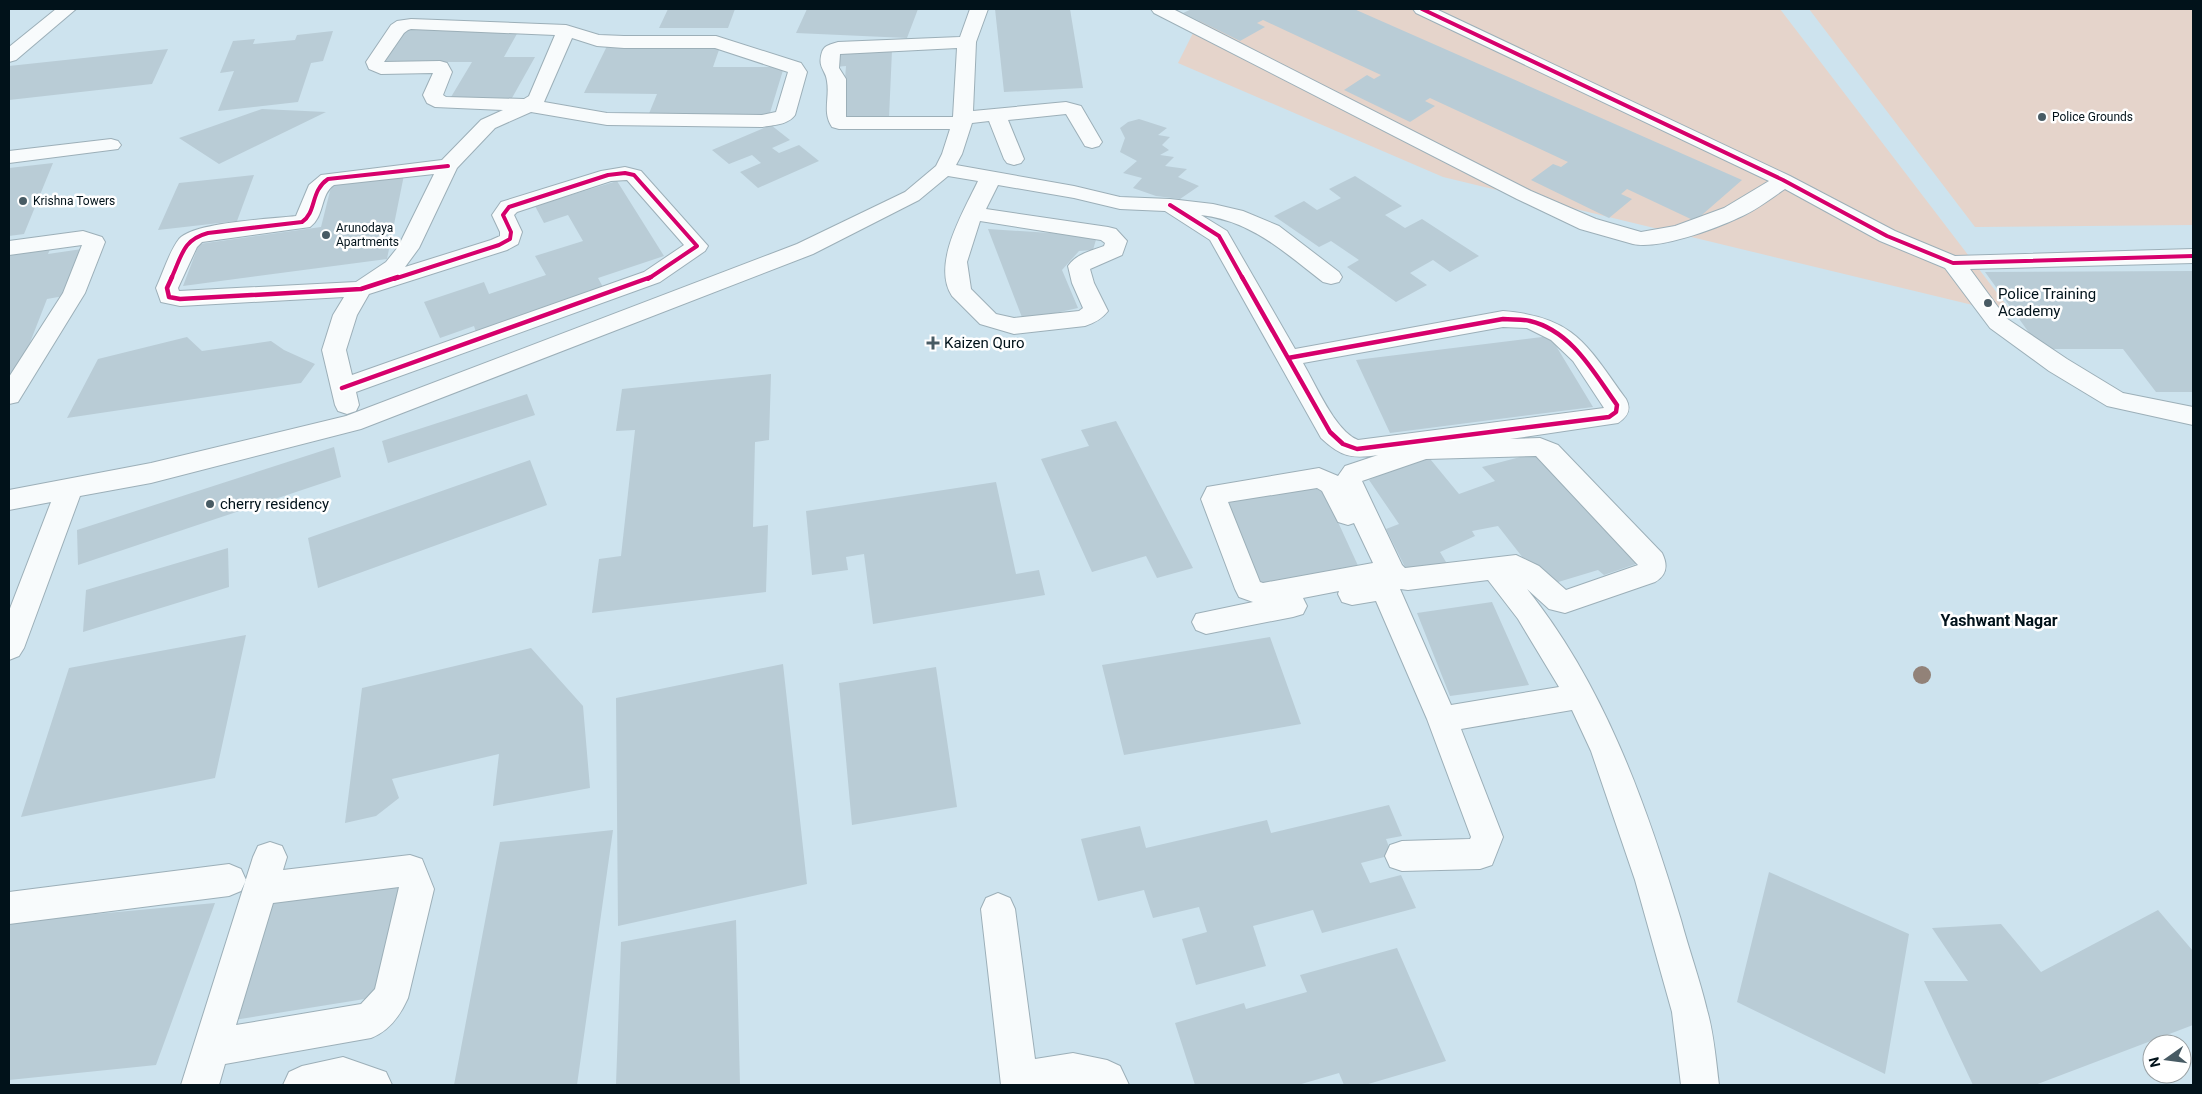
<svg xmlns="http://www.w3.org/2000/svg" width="2202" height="1094" viewBox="0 0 2202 1094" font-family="Roboto,sans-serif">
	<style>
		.green { fill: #e5d4cb }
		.building { fill: #b9ccd6 }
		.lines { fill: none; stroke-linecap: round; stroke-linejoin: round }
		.minor-casing { stroke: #9cafb8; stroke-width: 2 }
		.minor { fill: #f8fbfc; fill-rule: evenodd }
		.cycleway-far1-casing { stroke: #fff; stroke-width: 6 }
		.cycleway-casing { stroke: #fff; stroke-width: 8 }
		.cycleway-far1 { stroke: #d6006c; stroke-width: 4 }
		.cycleway { stroke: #d6006c; stroke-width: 4.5 }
		.tree { fill: #928278 }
		.poi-dot { fill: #485b64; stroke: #fff; stroke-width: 2 }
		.labels { text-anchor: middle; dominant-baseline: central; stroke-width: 5; stroke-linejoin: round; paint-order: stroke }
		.far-poi-label { font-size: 12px; fill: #01121a; stroke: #fff; text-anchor: start }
		.poi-label { font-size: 15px; fill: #01121a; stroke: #fff; text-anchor: start }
		.neighbourhood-label { font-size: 16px; font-weight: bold; fill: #01121a; stroke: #fff }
	</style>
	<rect width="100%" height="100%" fill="#cde3ee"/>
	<path class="green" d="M1205,9H1780L2014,315L1443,177L1178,63Z
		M1809,9H2193V225L1975,227Z"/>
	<path class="building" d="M668,9H735L728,28H659Z
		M807,9H918L907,38L796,33Z
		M995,9H1070L1083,88L1004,92Z
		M1192,9H1354L1742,180L1695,221L1627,189L1621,194L1632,199L1609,218L1531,180L1553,164L1561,167L1568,162L1430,98L1425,101L1435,106L1410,122L1344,90L1367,75L1374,79L1381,75L1263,20L1257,23L1265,27L1240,41L1183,13Z
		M407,28L518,32L504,57H535L512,98L451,97L472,62H383Z
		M333,31L323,61L311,63L298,102L218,111L234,71L220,73L233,41L255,39L253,44L295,40L297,35Z
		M607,46L720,47L713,67H784L769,116H648L657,94L584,93Z
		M168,49L152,84L9,100V66Z
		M892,50L889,118L842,120L846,66L835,67L838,51Z
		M262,109L326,112L219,164L179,138Z
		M1139,119L1167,128L1158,135L1170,137L1162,145L1169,150L1160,155L1174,157L1165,166L1187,169L1178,177L1199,186L1180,199L1156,196L1133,188L1142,178L1123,173L1137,161L1120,152L1125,138L1120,128L1128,122Z
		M771,125L790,140L772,148L779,153L799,145L819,161L758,188L740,172L761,163L752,155L729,164L712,150Z
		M53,163L24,234L9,236V168Z
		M254,175L237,221L158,230L179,183Z
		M404,175L387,259L183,286L199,244L321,227L332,183Z
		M1355,176L1402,206L1385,215L1405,228L1422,219L1479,256L1450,272L1433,260L1410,273L1427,285L1396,302L1347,267L1359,260L1331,241L1319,247L1274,216L1304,201L1317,210L1341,198L1329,189Z
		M617,181L664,256L598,278L604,289L476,332L474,326L440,338L424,302L484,282L489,294L546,275L535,256L583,241L568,215L544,223L535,206Z
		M988,229L1097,236L1093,250L1079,251L1062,270L1078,308L1023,320Z
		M52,244L48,254L82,249L64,296L47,299L17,376L9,377V251Z
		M2193,271V392H2156L2123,349H2041L1985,272Z
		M1550,336L1593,407L1390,433L1356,360Z
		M187,337L202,351L271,341L284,350L315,364L301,383L67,418L98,359Z
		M771,374L769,440L755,442L753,527L768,525L766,592L592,613L599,559L621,556L635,430L616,431L622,389Z
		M527,394L535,415L388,463L382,441Z
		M1116,421L1193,568L1157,578L1146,556L1092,572L1041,459L1089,446L1081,430Z
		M334,447L341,477L78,565L77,530Z
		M1540,452L1639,563L1604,575L1598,570L1545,586L1498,526L1472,531L1475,536L1440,552L1449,567L1409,575L1386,529L1399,524L1369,480L1426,454L1459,494L1495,481L1482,467Z
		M530,460L547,505L318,588L308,538Z
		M996,482L1016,574L1039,570L1045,595L873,624L864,554L846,557L848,570L812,575L806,511Z
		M1321,485L1360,570L1262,589L1226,501Z
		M228,548L229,587L83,632L86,590Z
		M1492,602L1529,685L1450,696L1417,613Z
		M246,635L215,778L21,817L69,668Z
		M1270,637L1301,724L1124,755L1102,665Z
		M531,648L583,706L590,788L493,806L499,754L392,779L399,798L376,816L345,823L362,688Z
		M783,664L807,884L618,926L616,698Z
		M936,667L957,807L852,825L839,683Z
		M1389,805L1402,836L1386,839L1392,855L1361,863L1370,883L1401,875L1416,908L1322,933L1313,910L1253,926L1266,966L1196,985L1182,939L1207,932L1199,907L1153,918L1144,890L1098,901L1081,839L1140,826L1146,848L1267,820L1271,833Z
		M613,830L577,1085H454L500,842Z
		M1769,872L1909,934L1885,1074L1737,1002Z
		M407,880L377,997L228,1021L270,894Z
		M215,903L156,1065L9,1080V922Z
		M2158,910L2193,951V1025L2035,1085H1973L1924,981H1968L1932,928L2001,924L2041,972Z
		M736,920L740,1085H616L621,942Z
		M1397,948L1446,1061L1365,1085H1344L1339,1073L1298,1085H1195L1175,1023L1244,1003L1246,1009L1307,992L1300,975Z"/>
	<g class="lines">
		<defs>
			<path id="minor" d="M56,9H76L16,60L9,62V47Z
				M970,9H988L976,42L973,111L1066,102L1081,106L1102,142L1099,146L1092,148L1085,146L1066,114L1008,120L1024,159L1021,163L1014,165L1007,163L1004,159L989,121L972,123L962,154L956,165L1074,186L1120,197L1170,199L1213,204L1243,211L1279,226L1339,272L1342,277L1339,282L1331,284L1323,282C1284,252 1252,221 1201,215L1227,231L1295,349L1503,311C1575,317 1586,344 1626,399C1632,410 1627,417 1618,423L1510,439L1540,438L1558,445L1662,553C1668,565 1667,575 1655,582L1565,613L1549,609L1527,589C1604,685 1646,803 1681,920C1689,950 1700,980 1707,1010C1714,1034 1716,1061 1719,1085H1681L1672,1012L1635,880L1591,751L1572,710L1461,729L1503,837L1492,865L1480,869L1402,871L1390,867L1385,856L1390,845L1402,841L1470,839L1471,837L1427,719L1376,601L1352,605L1342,602L1338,594L1339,591L1303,598L1307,606L1303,614L1293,617L1206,634L1196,630L1192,622L1196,614L1253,602L1239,597L1235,589L1201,499L1207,487L1319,468L1338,476L1345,466L1378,455C1352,459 1341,457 1321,438L1210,240L1165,211L1120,209L1074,198L998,185L986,209L1108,227L1116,229L1127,241L1122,255L1090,269L1094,283L1108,311C1102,319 1094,323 1085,326L1014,334L980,324L952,296C931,264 964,211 978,181L948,176L919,200L813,254L361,429L151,483L80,496L24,648L19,656L9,660V611L51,502L9,510V490L151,463L346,416L797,244L905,192L936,166L942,154L950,129H839L832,127C822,112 830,98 827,81C826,70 817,68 822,52C824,45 832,44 838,42L960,37ZM957,48L953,117H846V79L839,68L840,54ZM980,221L1101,240L1105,243L1104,246C1091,251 1076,254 1068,266L1072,283L1083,308L1079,311L1014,318L996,314L971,289L967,262ZM1503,327L1527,328L1551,340L1573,361L1604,408L1358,440C1335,431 1316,385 1303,363ZM1536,456L1638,565L1566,590L1539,566L1516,555L1405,568L1402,565L1362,481L1426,459ZM1317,488L1322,491L1338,522L1348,525L1354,523L1373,563L1263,583L1260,582L1228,502ZM1488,580L1518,619L1559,687L1451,705L1400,589L1408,590Z
				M1151,9H1173L1531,191L1596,219L1641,232L1675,226L1724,208L1769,181L1416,13L1413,9H1436L1790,176L1895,231L1955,256L2193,249V263L1970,269L2006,318L2067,359L2123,393L2193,407V425L2107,406L2049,371L1990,328L1945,268L1880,241L1785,189C1770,199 1755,211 1738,218C1715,229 1658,250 1633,244L1580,229L1517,199L1154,13Z
				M411,19L566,25L599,35L624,36H716L801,63L807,72L795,115C788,125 773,125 762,127L607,125L531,112L495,128L457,168L419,248L405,267L491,240L500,236V232L492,215L501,202L601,171L625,167L641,171L708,246L705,251L660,282L356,392L359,405L356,411L347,414L338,411L335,405L322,350L333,315L344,297L180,306L161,302L156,288C163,273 169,252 179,239C194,222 272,219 296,216L309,185L321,175L442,160L481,120L503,110L435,107L427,103L423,95L433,73L381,74L369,69L366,62L391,25L397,21ZM408,30L411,29L555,35L529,96L524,99L446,97L443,95L452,72L447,63L440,61L384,62L404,33ZM572,38L597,46L624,48H715L788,72L776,112L762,115L607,113L544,102ZM434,174L398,247L386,262L356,282L179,291L178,288L197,247L202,242L310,227C325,216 320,194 334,185ZM627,180L684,245L644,272L352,375L346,350L357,315L369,294L507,250L518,244L522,232L514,215L517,212L611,181Z
				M111,139L118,141L121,145L118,149L9,163V151Z
				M83,231L102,237L105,242L85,293L18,402L9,404V377L63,293L82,245L9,255V241Z
				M270,842L282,846L287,857L283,870L410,855L422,859L434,889L408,998C400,1016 389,1031 371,1038L225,1064L219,1085H181L253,857L258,846ZM399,887L375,989L361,1004L236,1025L273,903Z
				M229,864L241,869L246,880L241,891L229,896L9,924V892Z
				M998,893L1010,898L1015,909L1035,1059L1073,1053L1107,1060L1120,1066L1129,1085H1001L981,909L986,898Z
				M343,1057L386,1072L392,1085H283L289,1072L302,1066Z"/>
		</defs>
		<use href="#minor" class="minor-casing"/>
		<use href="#minor" class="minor"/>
		<defs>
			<path id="cycleway-far1" d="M1422,9L1783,180L1887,236L1953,263L2193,256
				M1170,205L1219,236L1243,279
				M171,279C182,256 182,240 208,233L302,222C317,212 310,191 328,179L448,166
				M394,279L499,245L510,239L511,232L503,215L509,207L608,175L625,173L634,175L697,246L648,279"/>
			<path id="cycleway" d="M172,277L167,288L169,297L180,299L361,289L398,277
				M1242,277L1288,358
				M1503,319C1512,320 1521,319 1530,321C1572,331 1594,373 1617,405L1616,412L1609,417L1357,449L1343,444L1330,432L1288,358Z
				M342,388L651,277"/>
		</defs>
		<use href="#cycleway-far1" class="cycleway-far1-casing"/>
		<use href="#cycleway" class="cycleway-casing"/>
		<use href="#cycleway-far1" class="cycleway-far1"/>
		<use href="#cycleway" class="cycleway"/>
	</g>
	<circle class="tree" cx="1922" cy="675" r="9"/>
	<g class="poi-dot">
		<circle cx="2042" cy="117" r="5"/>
		<circle cx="23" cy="201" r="5"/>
		<circle cx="326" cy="235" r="5"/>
		<circle cx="1988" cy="303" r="5"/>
		<path d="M930.5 335.5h5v5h5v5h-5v5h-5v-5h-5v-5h5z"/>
		<circle cx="210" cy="504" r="5"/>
	</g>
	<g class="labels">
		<g class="far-poi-label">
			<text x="2052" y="117">Police Grounds</text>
			<text x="33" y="201">Krishna Towers</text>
			<text x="336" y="228">Arunodaya<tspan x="336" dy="14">Apartments</tspan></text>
		</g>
		<g class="poi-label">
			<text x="1998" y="294">Police Training<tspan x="1998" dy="17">Academy</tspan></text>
			<text x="944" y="343">Kaizen Quro</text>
			<text x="220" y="504">cherry residency</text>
		</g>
		<g class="neighbourhood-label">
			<text x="1999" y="620">Yashwant Nagar</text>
		</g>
	</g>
	<rect width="2202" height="1094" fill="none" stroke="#01121a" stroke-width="20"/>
	<g transform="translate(2167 1059) rotate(256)"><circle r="24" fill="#ffffff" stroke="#99a0a3"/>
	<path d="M0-4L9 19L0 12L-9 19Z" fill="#485b64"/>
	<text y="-8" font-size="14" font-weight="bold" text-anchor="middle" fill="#01121a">N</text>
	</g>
</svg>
